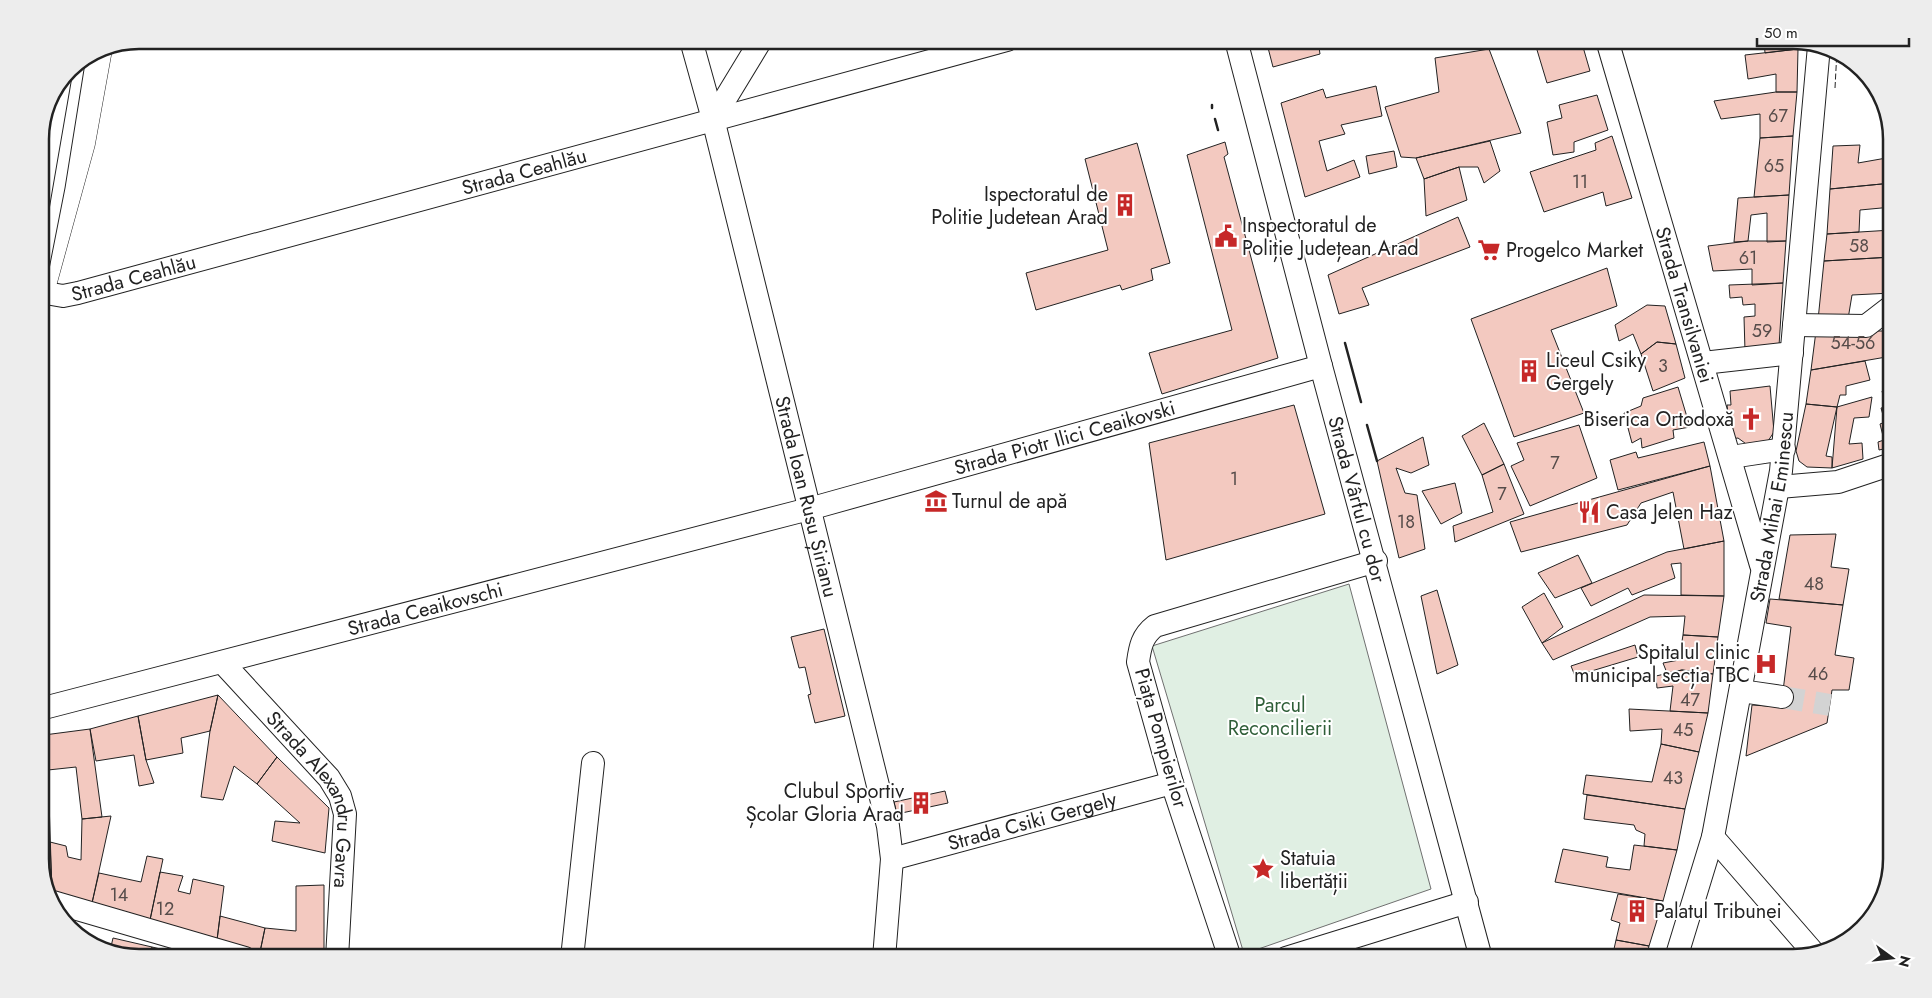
<svg xmlns="http://www.w3.org/2000/svg" width="1932" height="998" viewBox="0 0 1932 998" font-family="Jost,sans-serif">
	<style>
		.green { fill: #e0efe3; stroke: #6f6f6f }
		.building { fill: #f3c9c0; stroke: #222 }
		.lines { fill: none; stroke-linecap: round; stroke-linejoin: round }
		.minor-tunnel { stroke: #d3d3d3; stroke-width: 22; stroke-dasharray: 22 11; stroke-linecap: butt }
		.minor-casing { stroke: #222; stroke-width: 24 }
		.major-casing { stroke: #222; stroke-width: 29 }
		.minor { stroke: #fff; stroke-width: 22 }
		.major { stroke: #fff; stroke-width: 28 }
		.tram { stroke: #222; stroke-width: 1 }
		.fence { stroke: #222; stroke-width: 1; stroke-dasharray: 6 2.5; stroke-linecap: butt }
		.wall { stroke: #222; stroke-width: 2.5 }
		.labels { text-anchor: middle; dominant-baseline: central; stroke-width: 4; stroke-linejoin: round; paint-order: stroke }
		.number-label { font-size: 18px; fill: #564c4a }
		.street-label { font-size: 20px; fill: #222; stroke: #fff }
		.poi-label { font-size: 20px; fill: #222; stroke: #fff; text-anchor: start }
		.park-label { font-size: 20px; fill: #2f5e38; stroke: #fff }
		.rim { fill: none; stroke: #222; stroke-width: 2.5 }
	</style>
	<rect width="100%" height="100%" fill="#fff"/>
	<path class="green" d="M1349,584L1431,889L1244,954L1152,646Z"/>
	<path class="building" d="M1266,40L1318,41L1320,54L1273,67Z
		M1534,40H1581L1590,71L1547,83Z
		M1764,40L1798,41V49L1765,53Z
		M1489,49L1521,133L1416,158L1401,157L1385,107L1439,92L1435,58Z
		M1798,49L1797,92H1776V74L1748,79L1745,55Z
		M1376,86L1382,116L1341,125L1345,134L1319,141L1327,171L1354,160L1360,177L1305,197L1281,103L1323,89L1326,98Z
		M1776,92H1797L1793,136L1760,138V114L1721,119L1714,101Z
		M1597,95L1608,130L1574,142V152L1553,155L1547,122L1562,118L1559,105Z
		M1612,136L1632,198L1606,206L1603,192L1544,212L1530,172L1596,150L1595,143Z
		M1793,136L1789,195L1754,197L1760,138Z
		M1490,141L1500,171L1484,183L1478,167H1459L1424,179L1416,158Z
		M1225,142L1228,154L1224,157L1278,358L1162,394L1149,353L1232,330L1187,155Z
		M1137,143L1170,263L1151,269L1153,280L1122,290L1120,285L1036,310L1026,273L1108,250L1085,159Z
		M1860,145L1858,163L1892,157V183L1830,189L1833,146Z
		M1394,151L1397,167L1369,174L1366,156Z
		M1459,167L1467,200L1426,216L1424,179Z
		M1892,183V207L1860,210L1859,232L1827,234L1830,189Z
		M1789,195L1786,241L1767,242V213L1751,215L1748,241L1734,242L1738,198Z
		M1458,217L1470,247L1362,288L1369,305L1339,314L1328,275Z
		M1892,230V257L1824,261L1827,234Z
		M1748,241H1786L1783,283L1752,285V269L1713,271L1708,246Z
		M1892,257V293L1852,295L1848,319L1818,320L1824,261Z
		M1607,268L1617,306L1551,330L1584,413L1514,437L1471,319Z
		M1783,283L1779,346L1745,351L1744,317L1755,316V304L1743,305L1742,297L1730,298L1729,285Z
		M1647,305L1665,306L1676,344L1657,342L1641,354L1633,334L1619,341L1615,325Z
		M1816,331H1892V356L1811,370Z
		M1657,342L1676,344L1685,378L1653,391L1641,354Z
		M1865,361L1870,380L1846,386V395H1840L1837,407L1806,404L1811,370Z
		M1770,386L1774,432L1766,444L1749,446L1738,438L1731,439L1727,405H1731L1730,391Z
		M1678,387L1690,427L1673,430L1674,438L1642,448L1641,438L1632,443L1624,413L1641,406L1643,398Z
		M1892,388V447L1879,450L1878,442L1884,440L1880,424L1885,422L1881,408L1886,407L1882,391Z
		M1872,397L1869,417L1854,418L1849,444L1862,443L1863,459L1832,468L1837,407Z
		M1806,404L1837,407L1826,456L1832,457V468L1807,467L1799,461L1796,451Z
		M1294,405L1325,514L1166,560L1149,443Z
		M1484,423L1504,464L1482,475L1462,436Z
		M1579,425L1597,478L1530,506L1511,466L1524,460L1517,443Z
		M1423,437L1429,465L1411,473L1396,468L1405,493L1417,495L1425,549L1399,558L1377,461Z
		M1704,442L1710,466L1618,490L1610,460L1636,452L1638,458Z
		M1504,464L1524,514L1455,542L1453,526L1493,512L1482,475Z
		M1710,466L1724,541L1684,549L1673,492L1641,503L1627,525L1521,552L1510,522Z
		M1455,483L1462,513L1441,524L1422,491Z
		M1836,534L1831,567L1849,569L1843,605L1779,599L1790,535Z
		M1724,541V596L1681,595V563L1671,564L1675,578L1632,595L1628,588L1591,606L1581,588L1667,552Z
		M1578,555L1592,583L1555,598L1538,573Z
		M1437,590L1458,665L1437,674L1421,596Z
		M1544,593L1563,627L1542,643L1522,607Z
		M1644,595L1724,596L1718,637L1683,635L1685,616L1650,617L1553,660L1542,643Z
		M1770,599L1843,605L1835,655L1854,658L1849,690H1832L1827,723L1746,756L1752,705L1781,707L1791,627L1766,623Z
		M824,629L845,716L815,723L808,695L811,694L805,667L799,668L791,637Z
		M1683,635L1718,637L1713,674L1682,670L1667,673L1663,663L1679,660Z
		M1635,645L1638,657L1575,676L1571,666Z
		M1682,670L1713,674L1708,713L1670,711L1673,686L1657,688L1656,676Z
		M218,695L210,731L181,738L183,753L146,760L138,716Z
		M218,695L277,757L257,784L234,766L223,800L201,797L210,731Z
		M1629,709L1708,713L1699,752L1661,744L1662,729L1630,731Z
		M138,716L146,760L154,783L139,786L134,755L96,761L90,729Z
		M90,729L102,817L82,819L76,767L48,770L44,735Z
		M44,735L48,770L52,893L49,892L40,866V737Z
		M1661,744L1699,752L1685,809L1583,794L1586,775L1652,782Z
		M277,757L329,808L325,853L272,841L275,821L300,823L257,784Z
		M945,791L948,803L897,814L894,802Z
		M1587,795L1685,809L1677,850L1644,846L1645,834L1636,830L1634,825L1584,819Z
		M111,816L92,903L52,893L50,842L66,846L68,857L81,860L82,819Z
		M1634,845L1677,850L1663,901L1555,882L1563,849L1608,857L1606,867L1630,870Z
		M147,856L163,859L150,920L92,903L99,873L141,882Z
		M160,872L183,876L178,891L190,894L193,879L224,886L217,940L150,920Z
		M324,885V958H278L260,952L265,928L296,931V886Z
		M1618,894L1663,901L1649,946L1616,940L1620,923L1611,920Z
		M220,916L265,928L260,952L217,940Z
		M83,937L96,941L95,948Z
		M113,938L152,947L149,958H139L110,951Z
		M1616,940L1649,946L1646,958H1612Z
		M152,947L198,958H149Z"/>
	<g class="lines">
		<path class="minor-tunnel" d="M1782,697L1830,705"/>
		<defs>
			<g id="minor">
				<path id="s1" d="M691,40L713,119L888,826L892,859L884,958"/>
				<path id="s2" d="M1236,40L1321,366L1481,958"/>
				<path id="s3" d="M1607,40L1761,565"/>
				<path d="M713,119L761,40"/>
				<path id="s4" d="M40,292L63,296L78,293L1007,40"/>
				<path d="M1794,325L1866,326L1892,306"/>
				<path d="M1703,363L1792,353"/>
				<path d="M1731,457L1784,449"/>
				<path d="M1779,487L1838,482L1892,464"/>
				<path id="s5" d="M223,663L329,778L340,796L345,814L337,958"/>
				<path d="M1741,691L1782,697"/>
				<path id="s6" d="M40,709L809,509L1321,366"/>
				<path d="M1713,837L1813,952"/>
				<path id="s7" d="M892,859L1172,783"/>
				<path d="M53,902L245,958"/>
				<path d="M572,958L593,763"/>
				<path d="M1230,958L1172,783L1138,662C1140,647 1142,636 1155,626L1376,561"/>
				<path d="M1286,958L1467,902"/>
				<path id="s8" d="M1676,958L1713,837L1781,471L1819,46"/>
			</g>
			<path id="major" d="M47,215L70,68
				M40,292L81,143L98,49"/>
		</defs>
		<use href="#minor" class="minor-casing"/>
		<use href="#major" class="major-casing"/>
		<use href="#minor" class="minor"/>
		<use href="#major" class="major"/>
		<path class="tram" d="M40,262L74,65
			M40,315L65,188L86,57"/>
		<path class="fence" d="M1835,88L1837,50"/>
		<path class="wall" d="M1212,105V108
			M1215,119L1218,130
			M1345,343L1361,402
			M1367,425L1377,461"/>
	</g>
	<defs>
		<symbol id="building-bare" viewBox="-9 -9 18 18"><path d="M-4-6H4V6H1V3H-1V6H-4ZM-2.5-4.3h1.7v1.8h-1.7ZM.8-4.3h1.7v1.8H.8ZM-2.5-1h1.7V.8h-1.7ZM.8-1h1.7V.8H.8Z" fill="#c62828" stroke="#fff" stroke-width="2.5" paint-order="stroke"/></symbol>
		<symbol id="civic-bare" viewBox="-9 -9 18 18"><path d="M-.6-6.5H3V-4.5H.6V-3L4-1V1h2V6H-6V1h2V-1L-.6-3ZM-1.2 2.5V6h2.4V2.5Z" fill="#c62828" stroke="#fff" stroke-width="2.5" paint-order="stroke"/></symbol>
		<symbol id="supermarket-bare" viewBox="-9 -9 18 18"><path d="M-6-5.5h2.5l.6 2H6L4.5 2H-2.5L-4.4-4H-6ZM-1.5 3.2a1.3 1.3 0 1 0 .1 0ZM3 3.2a1.3 1.3 0 1 0 .1 0Z" fill="#c62828" stroke="#fff" stroke-width="2.5" paint-order="stroke"/></symbol>
		<symbol id="church-bare" viewBox="-9 -9 18 18"><path d="M-1.2-6h2.4v3.5h3.3v2.4h-3.3V6h-2.4V-.1h-3.3v-2.4h3.3Z" fill="#c62828" stroke="#fff" stroke-width="2.5" paint-order="stroke"/></symbol>
		<symbol id="museum-bare" viewBox="-9 -9 18 18"><path d="M0-6L6-3V-2H-6V-3ZM-5-1h2V3h-2ZM-1-1h2V3h-2ZM3-1h2V3H3ZM-6 4H6V6H-6Z" fill="#c62828" stroke="#fff" stroke-width="2.5" paint-order="stroke"/></symbol>
		<symbol id="restaurant-bare" viewBox="-9 -9 18 18"><path d="M-5-6h1v4h1v-4h1v4h1v-4h1v5L-1.5 .5V6h-2V.5L-5-1ZM5-6V6H3V1.5H1.5Q1.5-4 5-6Z" fill="#c62828" stroke="#fff" stroke-width="2.5" paint-order="stroke"/></symbol>
		<symbol id="hospital-bare" viewBox="-9 -9 18 18"><path d="M-5-5h3v3.5h4V-5h3V5h-3V1.5h-4V5h-3Z" fill="#c62828" stroke="#fff" stroke-width="2.5" paint-order="stroke"/></symbol>
		<symbol id="sight-bare" viewBox="-9 -9 18 18"><path d="M0-6L1.8-2.2L6-1.7L2.9 1.2L3.7 5.4L0 3.3L-3.7 5.4L-2.9 1.2L-6-1.7L-1.8-2.2Z" fill="#c62828" stroke="#fff" stroke-width="2.5" paint-order="stroke"/></symbol>
	</defs>
	<g fill-rule="evenodd">
		<use href="#building-bare" x="1109" y="189" width="32" height="32"/>
		<use href="#civic-bare" x="1210" y="220" width="32" height="32"/>
		<use href="#supermarket-bare" x="1473" y="234" width="32" height="32"/>
		<use href="#building-bare" x="1513" y="355" width="32" height="32"/>
		<use href="#church-bare" x="1735" y="403" width="32" height="32"/>
		<use href="#museum-bare" x="920" y="485" width="32" height="32"/>
		<use href="#restaurant-bare" x="1573" y="496" width="32" height="32"/>
		<use href="#hospital-bare" x="1750" y="648" width="32" height="32"/>
		<use href="#building-bare" x="905" y="787" width="32" height="32"/>
		<use href="#sight-bare" x="1247" y="853" width="32" height="32"/>
		<use href="#building-bare" x="1621" y="895" width="32" height="32"/>
	</g>
	<g class="labels">
		<g class="number-label">
			<text x="1778" y="116">67</text>
			<text x="1774" y="166">65</text>
			<text x="1580" y="182">11</text>
			<text x="1859" y="246">58</text>
			<text x="1748" y="258">61</text>
			<text x="1762" y="331">59</text>
			<text x="1853" y="343">54-56</text>
			<text x="1663" y="366">3</text>
			<text x="1555" y="463">7</text>
			<text x="1234" y="479">1</text>
			<text x="1502" y="494">7</text>
			<text x="1406" y="522">18</text>
			<text x="1814" y="584">48</text>
			<text x="1818" y="674">46</text>
			<text x="1690" y="700">47</text>
			<text x="1683" y="730">45</text>
			<text x="1673" y="778">43</text>
			<text x="119" y="895">14</text>
			<text x="165" y="909">12</text>
		</g>
		<g class="street-label">
			<text stroke="none"><textPath href="#s4" startOffset="501">Strada Ceahlău</textPath></text>
			<text stroke="none"><textPath href="#s4" startOffset="96">Strada Ceahlău</textPath></text>
			<text stroke="none"><textPath href="#s3" startOffset="276">Strada Transilvaniei</textPath></text>
			<text stroke="none"><textPath href="#s6" startOffset="1060">Strada Piotr Ilici Ceaikovski</textPath></text>
			<text stroke="none"><textPath href="#s1" startOffset="471">Strada Ioan Rusu Șirianu</textPath></text>
			<text stroke="none"><textPath href="#s2" startOffset="475">Strada Vârful cu dor</textPath></text>
			<text stroke="none"><textPath href="#s8" startOffset="462">Strada Mihai Eminescu</textPath></text>
			<text stroke="none"><textPath href="#s6" startOffset="398">Strada Ceaikovschi</textPath></text>
			<text transform="translate(1161 738) rotate(74)">Piața Pompierilor</text>
			<text stroke="none"><textPath href="#s5" startOffset="170">Strada Alexandru Gavra</textPath></text>
			<text stroke="none"><textPath href="#s7" startOffset="145">Strada Csiki Gergely</textPath></text>
		</g>
		<g class="poi-label">
			<text x="1108" y="194" text-anchor="end">Ispectoratul de<tspan x="1108" dy="23">Politie Judetean Arad</tspan></text>
			<text x="1242" y="225">Inspectoratul de<tspan x="1242" dy="23">Poliție Județean Arad</tspan></text>
			<text x="1506" y="250">Progelco Market</text>
			<text x="1546" y="360">Liceul Csiky<tspan x="1546" dy="23">Gergely</tspan></text>
			<text x="1734" y="419" text-anchor="end">Biserica Ortodoxă</text>
			<text x="952" y="501">Turnul de apă</text>
			<text x="1606" y="512">Casa Jelen Haz</text>
			<text x="1750" y="652" text-anchor="end">Spitalul clinic<tspan x="1750" dy="23">municipal secția TBC</tspan></text>
			<text x="904" y="791" text-anchor="end">Clubul Sportiv<tspan x="904" dy="23">Școlar Gloria Arad</tspan></text>
			<text x="1280" y="858">Statuia<tspan x="1280" dy="23">libertății</tspan></text>
			<text x="1654" y="911">Palatul Tribunei</text>
		</g>
		<g class="park-label">
			<text x="1280" y="705">Parcul<tspan x="1280" dy="23">Reconcilierii</tspan></text>
		</g>
	</g>
	<path d="M0 0H1932V998H0ZM139 49H1793A90 90 0 0 1 1883 139V859A90 90 0 0 1 1793 949H139A90 90 0 0 1 49 859V139A90 90 0 0 1 139 49Z" fill="#ededed" fill-rule="evenodd"/>
	<path class="rim" d="M139 49H1793A90 90 0 0 1 1883 139V859A90 90 0 0 1 1793 949H139A90 90 0 0 1 49 859V139A90 90 0 0 1 139 49Z"/>
	<g transform="translate(1892 958) rotate(105)" stroke="#ffffff" stroke-width="4" paint-order="stroke">
	<path d="M0-4L9 19L0 12L-9 19Z" fill="#222222"/>
	<text y="-8" font-size="14" font-weight="bold" text-anchor="middle" fill="#222222">N</text>
	</g>
	<path d="M1757 38v8h152v-8" fill="none" stroke="#222222" stroke-width="2.5"/>
	<text x="1764" y="38" font-size="15" fill="#222222" stroke="#ffffff" stroke-width="4" paint-order="stroke">50 m</text>
</svg>
